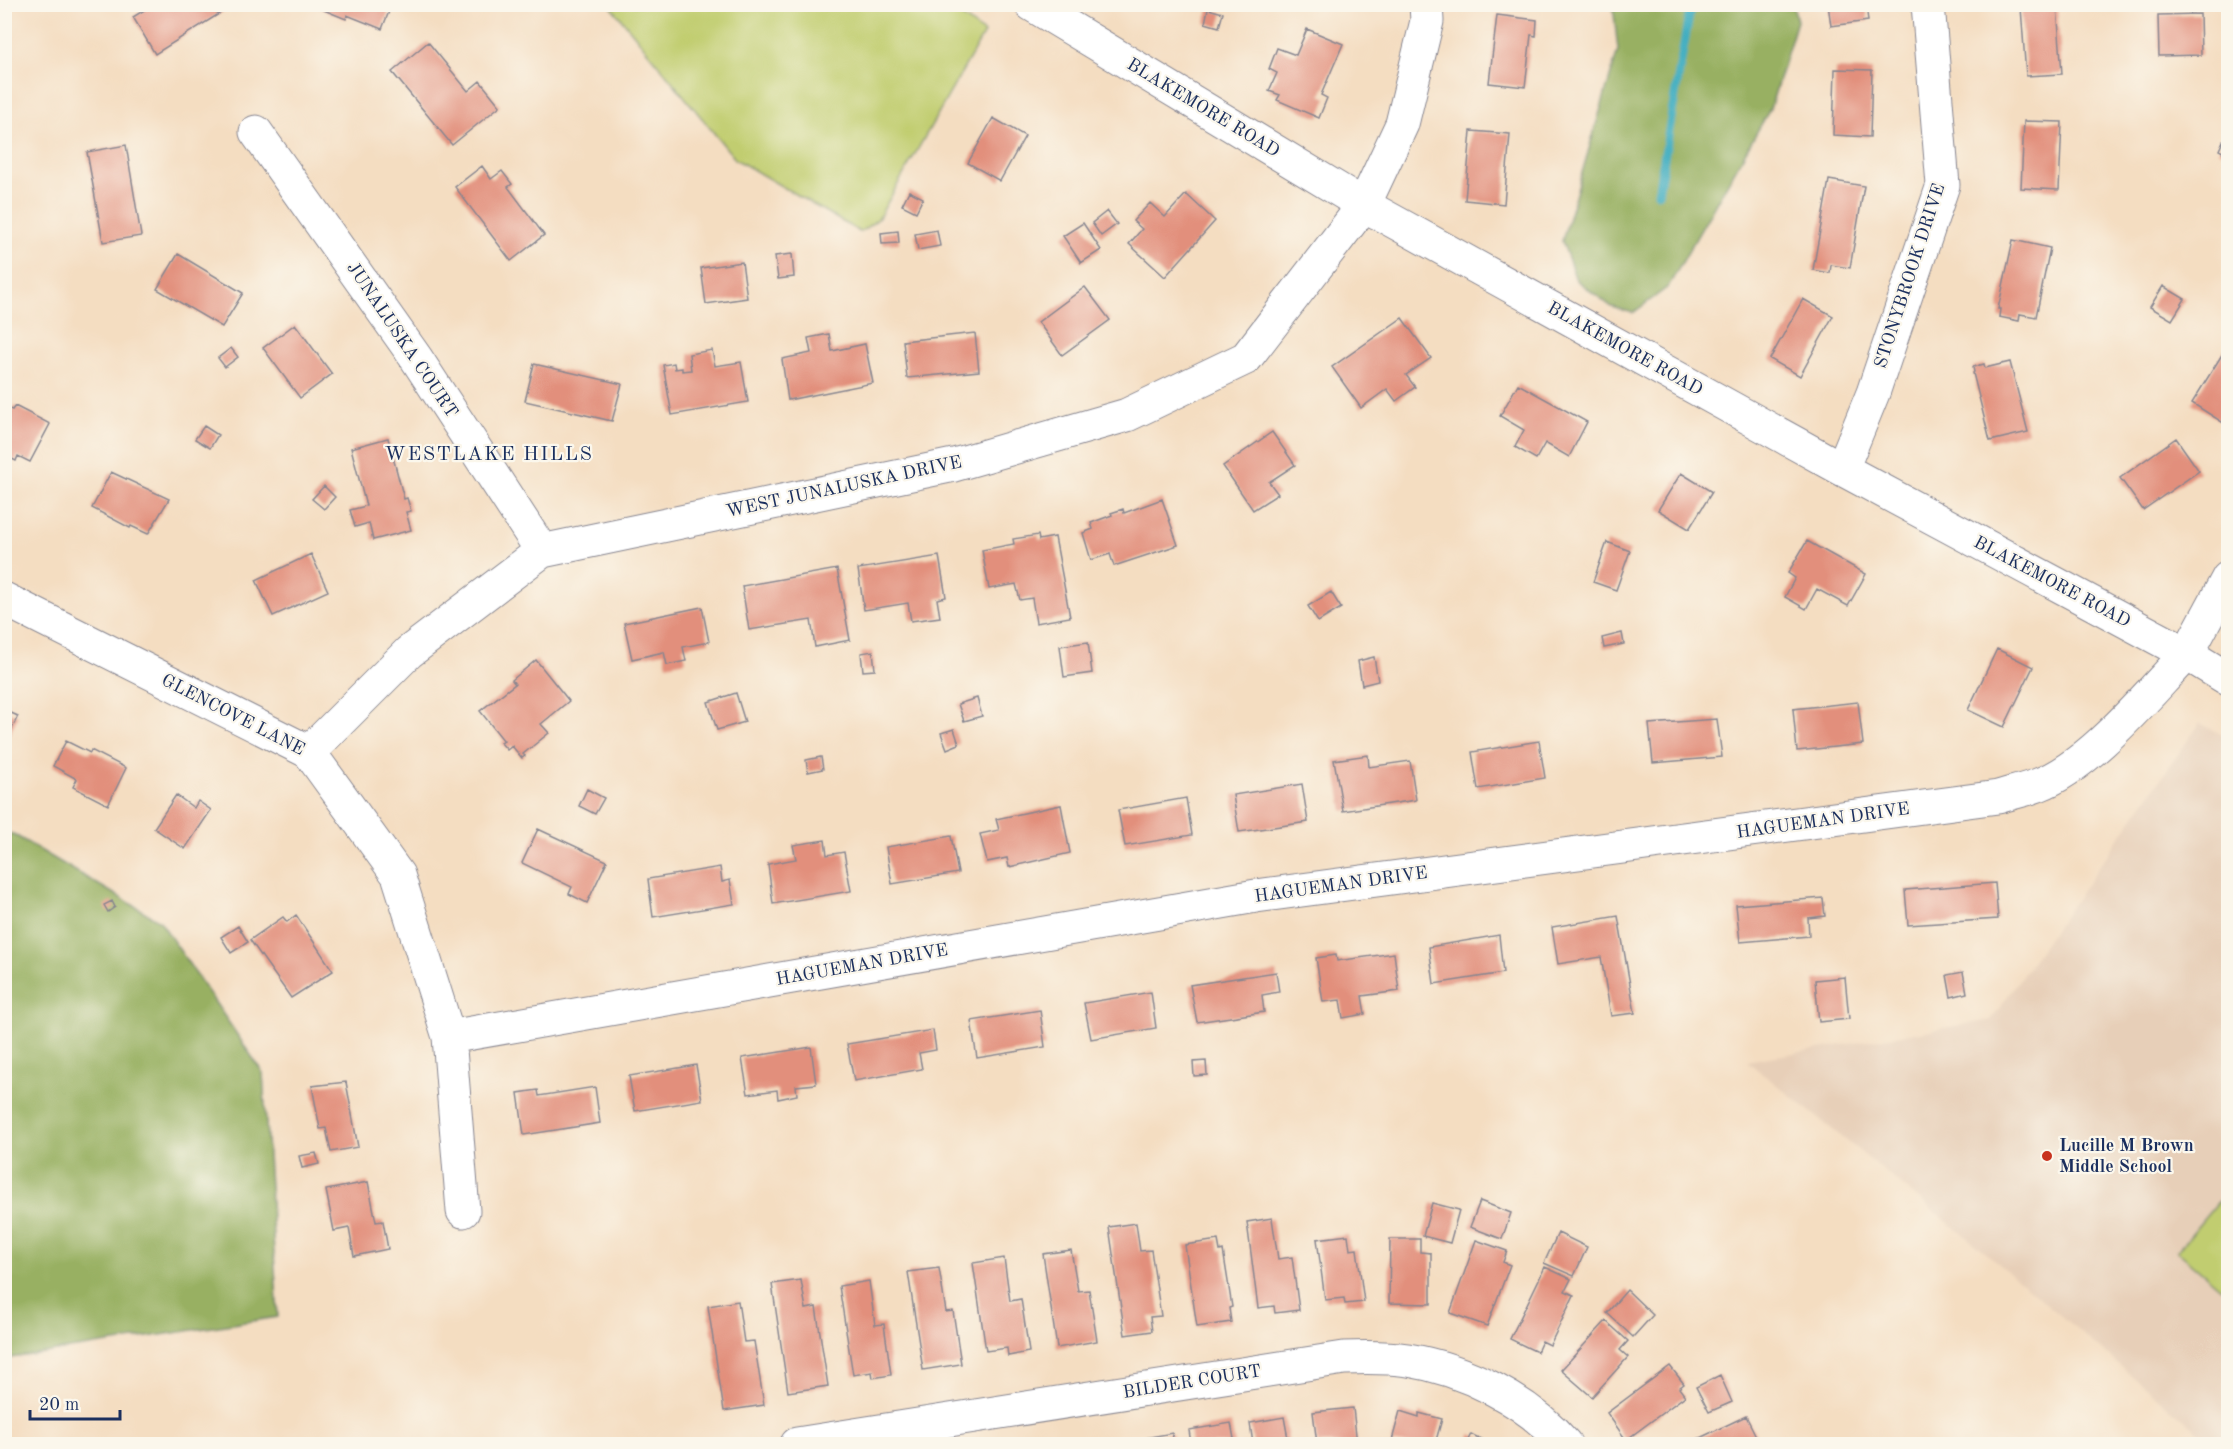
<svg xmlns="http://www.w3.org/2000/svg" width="2233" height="1449" viewBox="0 0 2233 1449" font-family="'Old Standard TT',serif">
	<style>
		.built { fill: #e7cfb8 }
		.green { fill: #c1cd6f; stroke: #6e7e66; stroke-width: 1.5 }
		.forest { fill: #98b062; stroke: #5a7060; stroke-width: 1.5 }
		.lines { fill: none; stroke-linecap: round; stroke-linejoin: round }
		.stream { stroke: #41adc0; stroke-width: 9 }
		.building { fill: #e28f7b }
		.street-casing { stroke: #888690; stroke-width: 35 }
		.secondary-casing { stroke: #888690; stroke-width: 35 }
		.street { stroke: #fff; stroke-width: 33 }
		.secondary { stroke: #fff; stroke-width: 33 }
		.poi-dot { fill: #c8321e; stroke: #fbf7ec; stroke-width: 2 }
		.labels { text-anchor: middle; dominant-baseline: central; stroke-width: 4.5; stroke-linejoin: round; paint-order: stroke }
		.street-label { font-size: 18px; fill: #1b2f5e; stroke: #fbf7ec }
		.poi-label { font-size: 18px; font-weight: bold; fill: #1b2f5e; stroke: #fbf7ec; text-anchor: start }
		.neighbourhood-label { font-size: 20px; letter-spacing: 1.5px; fill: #1b2f5e; stroke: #fbf7ec }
	</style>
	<rect width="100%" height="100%" fill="#fbf7ec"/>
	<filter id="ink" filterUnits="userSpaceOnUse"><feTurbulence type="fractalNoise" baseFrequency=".0167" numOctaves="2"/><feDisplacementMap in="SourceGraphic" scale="12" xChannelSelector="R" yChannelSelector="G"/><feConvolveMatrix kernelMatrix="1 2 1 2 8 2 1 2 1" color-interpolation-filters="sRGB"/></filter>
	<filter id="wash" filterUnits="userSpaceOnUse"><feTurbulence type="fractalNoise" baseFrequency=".008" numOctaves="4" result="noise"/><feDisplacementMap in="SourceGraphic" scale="24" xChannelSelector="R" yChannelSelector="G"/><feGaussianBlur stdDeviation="1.35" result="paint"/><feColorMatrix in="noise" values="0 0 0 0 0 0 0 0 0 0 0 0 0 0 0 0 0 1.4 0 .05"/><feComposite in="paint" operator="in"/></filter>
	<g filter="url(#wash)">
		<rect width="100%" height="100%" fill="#f4ddc1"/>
		<path class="built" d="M2200,723L2228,738V1444H2213L1985,1252L1747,1061L1991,1020Z"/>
		<path class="green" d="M610,5H947L984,33L878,219L860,232L735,159Z
			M2228,1190V1294L2177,1251Z"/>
		<path class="forest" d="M1613,5H1793L1797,21L1770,109L1668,287L1633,313L1612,307L1576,280L1562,241L1618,50Z
			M5,833L13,834L160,921L263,1073L278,1317L5,1359Z"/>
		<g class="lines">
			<path class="stream" d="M1658,193L1691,4"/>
		</g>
		<g id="blocks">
			<path class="building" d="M154,4H235L155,54L133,17Z
				M309,4H392L382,29L347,15L346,19Z
				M1828,4H1866L1868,21L1831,26Z
				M2057,6L2062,74L2026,76L2021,8Z
				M1208,9L1223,13L1219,27L1205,23Z
				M2200,14L2201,55L2159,56L2158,15Z
				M1497,15L1537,20L1536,36L1531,35L1525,87L1489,83Z
				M1307,29L1343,44L1321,95L1327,98L1319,118L1277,100L1280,95L1269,91L1277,73L1269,69L1277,48L1296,55Z
				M428,42L468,91L480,81L500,106L452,145L392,72Z
				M1835,69L1872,70L1870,137L1833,135Z
				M993,118L1025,136L1000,181L968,163Z
				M2024,121L2062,122L2059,190L2021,188Z
				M1471,131L1510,134L1504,204L1465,200Z
				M2223,141L2228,144V155L2219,150Z
				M126,145L141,236L103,242L87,152Z
				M482,166L491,179L502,171L512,184L508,187L544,235L511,261L455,187Z
				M1829,180L1864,186L1850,268L1831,265L1830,273L1813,270Z
				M909,191L923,198L916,212L902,205Z
				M1186,194L1215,221L1165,277L1129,244L1142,229L1133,221L1150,203L1165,217Z
				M1107,211L1117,224L1101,236L1092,223Z
				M1083,223L1101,250L1081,263L1063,236Z
				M937,230L940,246L918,250L915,234Z
				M898,231L899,243L882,244L881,233Z
				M2013,240L2050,248L2036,317L2020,314L2019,321L1999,317L2000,309H1998Z
				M178,254L243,293L222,327L157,289Z
				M792,254L794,277L778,279L775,256Z
				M742,262L747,298L706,304L701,268Z
				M2163,286L2185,299L2172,320L2150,307Z
				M1085,287L1110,320L1062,355L1038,322Z
				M1803,299L1833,316L1800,376L1770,359Z
				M1402,318L1431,358L1406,375L1415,387L1396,401L1387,389L1361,408L1332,367Z
				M295,324L332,374L300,398L263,348Z
				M975,333L979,371L907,378L903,341Z
				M829,334L832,351L865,344L873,383L788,400L782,359L811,353L808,338Z
				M2228,345V418L2225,424L2192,403Z
				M231,348L238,357L225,367L218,358Z
				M712,350L715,366L741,362L748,402L672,415L663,365L674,363L675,369L682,368V371L691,370L689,354Z
				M2010,362L2028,432L1990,441L1973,373L1974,372L1973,367L1984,364L1985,368Z
				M534,364L622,384L612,421L525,401Z
				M1518,384L1587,422L1569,457L1545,443L1536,459L1515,447L1524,430L1500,416Z
				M4,406L12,410L15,406L50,424L30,462L18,456L16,461L4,455Z
				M204,426L218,435L210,448L195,439Z
				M1272,432L1295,465L1269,482L1278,494L1253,510L1223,466Z
				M388,438L404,499L407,498L411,511L406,512L411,530L373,540L369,523L355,527L350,510L366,506L351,448Z
				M2176,438L2199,471L2143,510L2120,478Z
				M111,472L169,499L148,534L131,526L130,528L92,508Z
				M1681,473L1712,492L1689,529L1658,510Z
				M324,486L335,497L324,509L312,499Z
				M1162,499L1178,545L1114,566L1110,554L1091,560L1083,533L1093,529L1091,523L1112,515L1111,513L1123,509L1124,513Z
				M1038,535L1039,540L1055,537L1070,617L1036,623L1032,598L1020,600L1016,584L989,589L982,550L1014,544L1013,539Z
				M1807,541L1866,574L1848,606L1817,589L1806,609L1785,597L1795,578L1788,573Z
				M1607,542L1630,551L1616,590L1593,582Z
				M311,554L328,591L273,616L256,580Z
				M939,556L946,597L937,599L940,617L911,621L908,603L864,610L858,569Z
				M837,569L850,640L815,647L811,620L749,630L742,586Z
				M1331,592L1341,608L1318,622L1308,606Z
				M702,607L709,642L683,647L686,661L667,665L664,652L632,659L624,623Z
				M1622,633L1624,644L1604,648L1602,638Z
				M1088,642L1092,673L1064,677L1060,646Z
				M1997,649L2033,667L2004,727L1968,710Z
				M873,651L875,670L863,671L861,653Z
				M1374,657L1378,681L1362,685L1358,661Z
				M536,660L569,701L541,724L549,733L523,754L525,756L522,758L512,746L507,750L501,743L504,741L480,711L515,684L512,680Z
				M736,693L745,722L717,730L708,702Z
				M977,698L982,716L964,721L958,704Z
				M1858,702L1863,744L1797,751L1793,709Z
				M4,710L18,716L4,745Z
				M1717,719L1722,757L1653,763L1649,724Z
				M954,729L959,744L947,749L941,733Z
				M66,741L90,753L91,750L126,768L108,805L73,787L77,779L53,766Z
				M1539,741L1545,778L1478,789L1472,752Z
				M1368,755L1369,767L1410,761L1416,800L1343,811L1334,760Z
				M821,757L823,769L808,772L806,760Z
				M1302,784L1308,822L1239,832L1233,795Z
				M587,789L604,798L595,814L579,806Z
				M176,795L194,808L198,801L211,810L185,849L154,828Z
				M1186,798L1192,835L1125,846L1118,810Z
				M1061,805L1070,853L1009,867L1007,858L987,862L980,834L999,830L996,819Z
				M538,829L607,861L587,903L569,894L572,887L522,863Z
				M951,836L958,873L892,884L886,847Z
				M825,840L827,855L844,852L851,891L773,904L768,864L796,859L793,845Z
				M720,867L722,882L730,880L734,904L653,917L648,879Z
				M1995,883L1998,919L1908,925L1905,890Z
				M1823,898L1825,916L1808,918L1809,936L1740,942L1736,905Z
				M112,901L115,907L108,912L104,905Z
				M296,915L333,971L291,998L250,940L283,917L287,922Z
				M1618,916L1635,1013L1611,1016L1601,957L1558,964L1552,927Z
				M238,926L248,942L231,953L221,937Z
				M1499,935L1503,973L1434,984L1429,947Z
				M1394,953L1399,991L1362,996L1365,1014L1343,1018L1340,1000L1323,1002L1316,958L1336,955L1337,961Z
				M1276,972L1279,992L1262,995L1264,1012L1197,1022L1190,985Z
				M1963,972L1967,993L1951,997L1947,975Z
				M1845,977L1849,1019L1819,1022L1815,980Z
				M1151,992L1156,1028L1091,1039L1084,1003Z
				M1040,1010L1045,1047L977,1058L971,1021Z
				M933,1030L936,1050L919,1053L922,1069L854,1081L847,1044Z
				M811,1047L816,1084L796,1086L797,1095L778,1099L777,1090L748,1094L742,1058Z
				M1206,1061L1207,1075L1194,1076L1193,1062Z
				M696,1065L702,1100L635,1111L629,1076Z
				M346,1082L358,1147L331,1152L326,1128L320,1129L312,1086Z
				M595,1087L600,1123L524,1135L518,1093L538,1090L539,1096Z
				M316,1153L319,1164L302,1168L299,1156Z
				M368,1182L376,1222L383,1221L388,1249L354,1256L349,1228L334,1231L326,1190Z
				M1480,1201L1511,1213L1502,1239L1470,1227Z
				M1432,1203L1459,1210L1450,1243L1423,1236Z
				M1272,1218L1278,1259L1292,1257L1299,1310L1275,1313L1274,1306L1258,1308L1247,1222Z
				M1136,1223L1140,1251L1151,1250L1161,1316L1150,1317L1152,1331L1125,1335L1109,1227Z
				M1558,1233L1587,1247L1574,1276L1544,1263Z
				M1348,1235L1350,1250L1357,1249L1364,1302L1345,1304L1344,1298L1325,1300L1317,1239Z
				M1390,1239H1420V1252L1431,1253V1304L1389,1303Z
				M1218,1240L1220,1251L1223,1250L1232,1307L1229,1308L1231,1322L1197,1327L1185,1245Z
				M1476,1240L1507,1251L1503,1262L1510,1265L1487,1326L1450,1313Z
				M1071,1250L1078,1291L1089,1290L1097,1341L1057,1348L1043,1254Z
				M1004,1258L1010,1301L1021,1299L1029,1352L1008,1356L1007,1348L986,1351L973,1263Z
				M1545,1267L1571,1279L1565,1291L1574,1295L1550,1345L1542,1341L1537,1352L1510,1339Z
				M939,1268L946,1312L953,1311L961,1364L923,1370L908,1272Z
				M801,1280L806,1309L816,1307L828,1386L788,1392L772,1284Z
				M869,1281L875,1325L884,1324L891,1375L873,1378L872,1372L853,1375L839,1286Z
				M1627,1290L1653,1315L1633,1337L1607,1313Z
				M738,1301L744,1342L754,1341L764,1405L724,1411L708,1306Z
				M1606,1321L1628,1341L1620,1350L1628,1357L1592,1397L1561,1370Z
				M1670,1366L1684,1384L1679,1388L1685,1396L1626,1440L1607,1413Z
				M1720,1375L1732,1402L1709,1412L1696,1387Z
				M1353,1408L1357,1444H1317L1313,1412Z
				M1400,1411L1419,1417V1413L1442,1419L1435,1444H1391Z
				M1746,1416L1758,1440L1748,1444H1687Z
				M1284,1417L1289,1444H1253L1250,1423Z
				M1231,1423L1235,1444H1191L1189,1430Z
				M1172,1433L1174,1444H1134L1133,1440Z
				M1471,1434L1490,1444H1466Z"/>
		</g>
	</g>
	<g filter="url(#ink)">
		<use href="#blocks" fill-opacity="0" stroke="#888690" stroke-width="1.5"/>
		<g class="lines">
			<defs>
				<path id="street" d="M256,132L416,358L542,551
					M1842,469L1873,393L1943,185L1928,4
					M4,599L309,752L398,875L449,1037L463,1211
					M309,752L409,652L542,551L954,465L1127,415L1246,358L1364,205L1402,124L1427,21L1426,4
					M449,1037L1256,896L1998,797C2011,793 2025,790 2038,785C2090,766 2148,694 2187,654L1842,469L1364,205L1031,4
					M797,1444L1344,1358C1365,1357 1387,1357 1408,1360C1465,1369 1528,1401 1565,1444"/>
				<path id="secondary" d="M2228,578L2187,654L2228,679"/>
			</defs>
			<use href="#street" class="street-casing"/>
			<use href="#secondary" class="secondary-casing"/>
			<use href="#street" class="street"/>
			<use href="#secondary" class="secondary"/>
		</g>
	</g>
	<circle class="poi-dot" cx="2047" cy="1156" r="6"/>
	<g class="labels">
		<g class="street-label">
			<text transform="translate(1203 108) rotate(31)">BLAKEMORE ROAD</text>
			<text transform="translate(1910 276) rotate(-72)">STONYBROOK DRIVE</text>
			<text transform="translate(402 340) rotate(56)">JUNALUSKA COURT</text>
			<text transform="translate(1625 349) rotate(29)">BLAKEMORE ROAD</text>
			<text transform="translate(844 487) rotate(-12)">WEST JUNALUSKA DRIVE</text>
			<text transform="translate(2052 582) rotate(28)">BLAKEMORE ROAD</text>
			<text transform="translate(233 715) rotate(27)">GLENCOVE LANE</text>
			<text transform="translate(1823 821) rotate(-8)">HAGUEMAN DRIVE</text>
			<text transform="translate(1341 885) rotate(-8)">HAGUEMAN DRIVE</text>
			<text transform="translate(862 965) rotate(-10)">HAGUEMAN DRIVE</text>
			<text transform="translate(1192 1382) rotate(-9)">BILDER COURT</text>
		</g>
		<g class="poi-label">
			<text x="2059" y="1146">Lucille M Brown<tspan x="2059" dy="21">Middle School</tspan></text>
		</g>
		<g class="neighbourhood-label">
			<text x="489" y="455">WESTLAKE HILLS</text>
		</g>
	</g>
	<rect width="2233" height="1449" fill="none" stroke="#fbf7ec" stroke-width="24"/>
	<path d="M30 1410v9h90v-9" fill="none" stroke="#1b2f5e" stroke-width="3"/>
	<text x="39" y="1410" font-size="18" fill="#1b2f5e" stroke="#fbf7ec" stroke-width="4.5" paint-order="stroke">20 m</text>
</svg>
